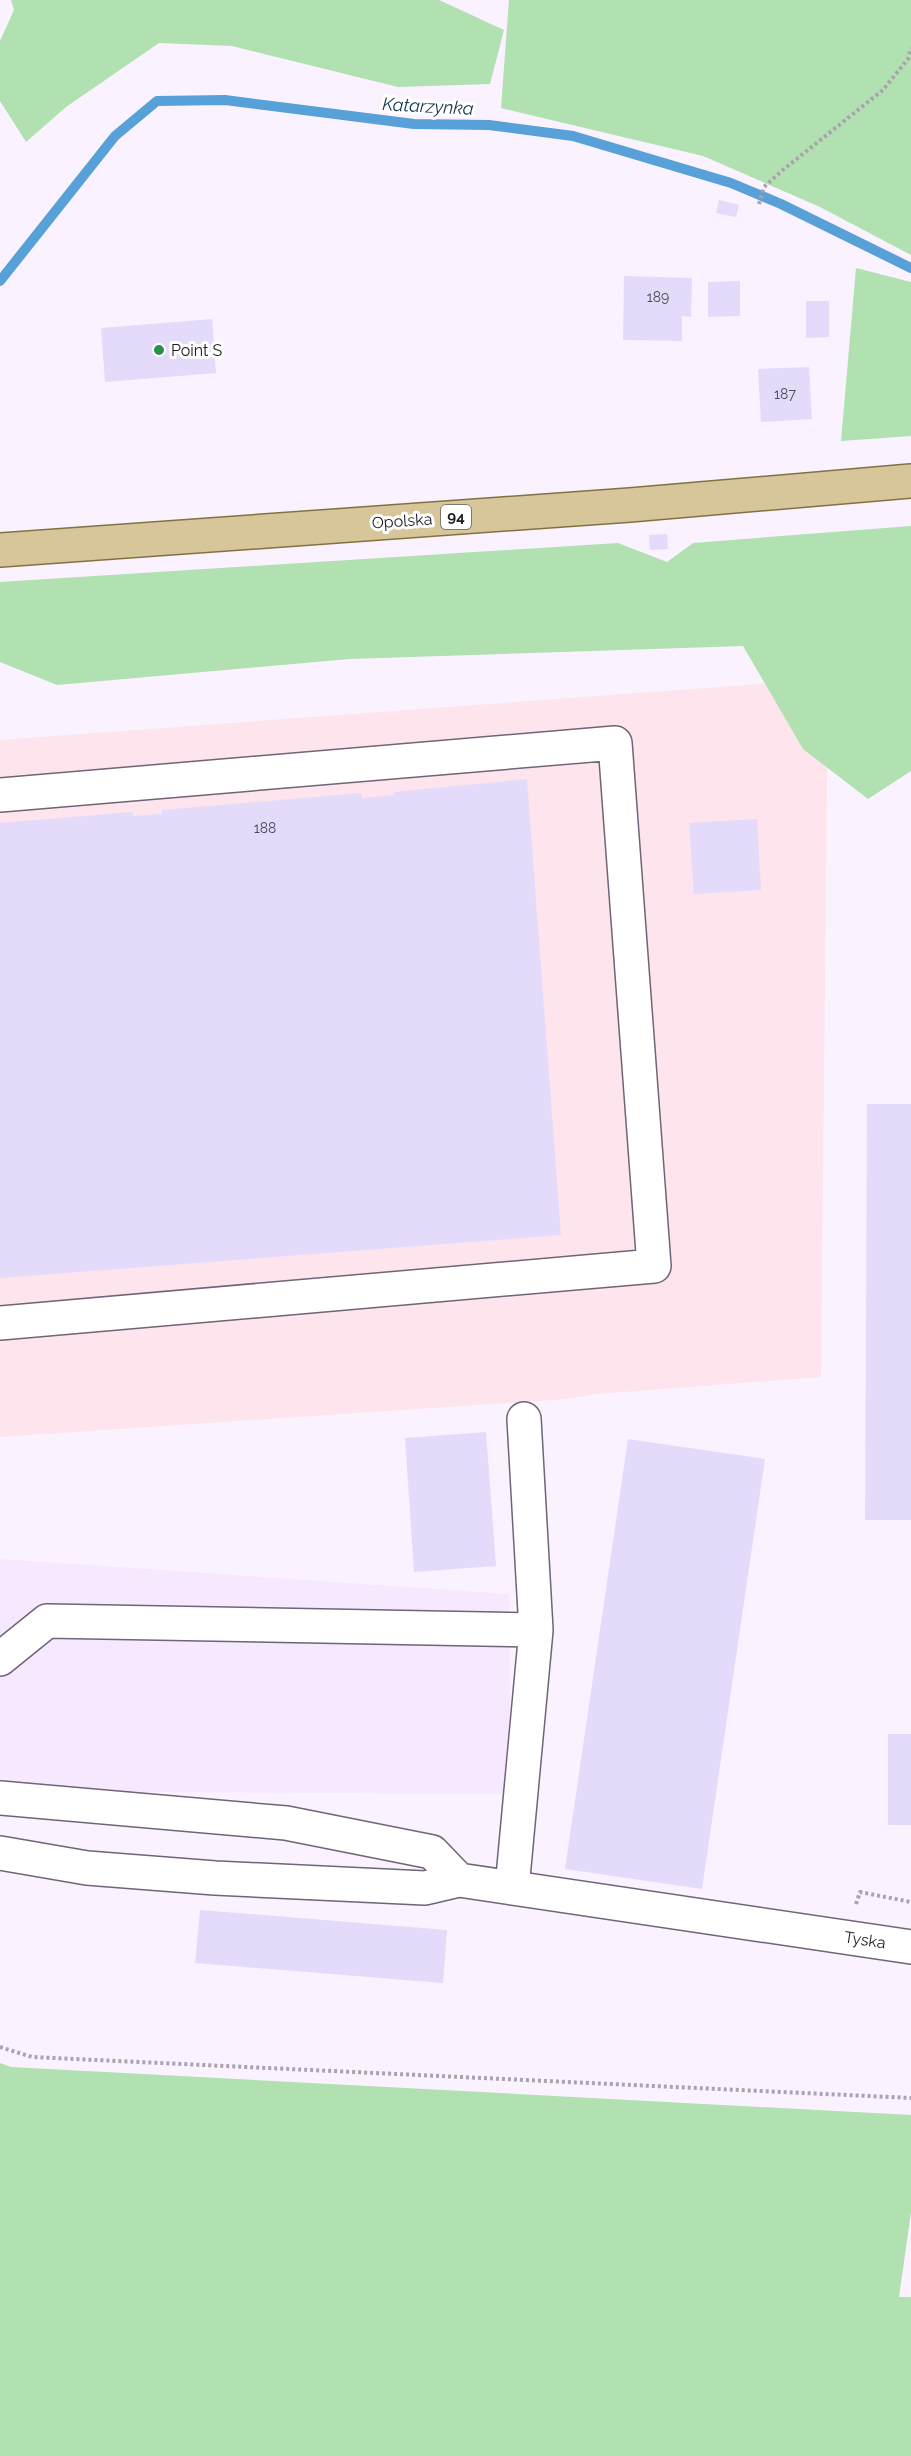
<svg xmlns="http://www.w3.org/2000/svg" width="911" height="2456" viewBox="0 0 911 2456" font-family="Raleway,sans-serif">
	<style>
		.commercial { fill: #fde4ed }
		.built { fill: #f6e8fe }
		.green { fill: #b1e0b1 }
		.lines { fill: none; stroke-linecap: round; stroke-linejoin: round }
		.stream { stroke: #58a1d8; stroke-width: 10 }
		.building { fill: #e4dbfb }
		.minor-casing { stroke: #706476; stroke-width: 36 }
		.major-casing { stroke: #847143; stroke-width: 36 }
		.path { stroke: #aaa3ad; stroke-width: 4; stroke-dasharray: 3 3; stroke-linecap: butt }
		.minor { stroke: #fff; stroke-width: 33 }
		.major { stroke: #d6c69a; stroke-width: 33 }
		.poi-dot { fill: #28924a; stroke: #fff; stroke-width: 2 }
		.labels { text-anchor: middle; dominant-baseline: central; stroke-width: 6; stroke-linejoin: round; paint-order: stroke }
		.number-label { font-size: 14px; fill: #504a58 }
		.shield { fill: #fff; stroke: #625f64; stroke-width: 1.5 }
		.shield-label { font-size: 15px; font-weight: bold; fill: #1f1a21 }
		.poi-label { font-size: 16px; fill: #1f1a21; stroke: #fff; text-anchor: start }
		.street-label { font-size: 16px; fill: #1f1a21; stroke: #fff }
		.water-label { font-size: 18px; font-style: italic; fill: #17364e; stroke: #fff }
	</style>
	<rect width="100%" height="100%" fill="#faf2ff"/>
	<path class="commercial" d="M828,679L821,1377L597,1394L567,1399L0,1437V740Z"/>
	<path class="built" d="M0,1559L509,1594L511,1794L0,1791Z"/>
	<path class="green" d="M11,0H439L504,30L490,84L398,87L232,46L159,43L66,107L26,142L0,101V41L14,10Z
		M509,0H911V255L820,207L703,156L501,108Z
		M856,268L911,282V436L841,441Z
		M911,526V771L868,799L803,749L743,646L349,659L57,685L0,662V582L618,543L667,562L693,543Z
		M0,2063L11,2067L911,2115V2212L899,2297H911V2456H0Z"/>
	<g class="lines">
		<path class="stream" d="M0,281L115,136L157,101L225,100L414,124L489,125L573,136L731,183L781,204L911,268"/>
	</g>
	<path class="building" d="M719,200L739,205L736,217L716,213Z
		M624,276L692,278L691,317L682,316V341L623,340Z
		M740,281V316L708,317V282Z
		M806,301H829V337L806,338Z
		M212,319L216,373L105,382L101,328Z
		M809,367L812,419L761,422L758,369Z
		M667,534L668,549L650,550L649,535Z
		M527,779L561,1235L0,1278V823L133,812V816L162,814V810L361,793L362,798L394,795V792Z
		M757,819L761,890L694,894L689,823Z
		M867,1104H911V1520H865Z
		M486,1432L496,1566L414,1572L405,1438Z
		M628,1439L765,1459L702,1889L565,1869Z
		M888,1734H911V1825H888Z
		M200,1910L447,1930L443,1983L195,1963Z"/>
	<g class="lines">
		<defs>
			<path id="minor" d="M0,795L615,743L654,1266L0,1323
				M524,1419L536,1630
				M0,1659L47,1621L536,1630L512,1888
				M0,1798L286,1823L432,1852L459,1880
				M0,1853L87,1868L215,1878L425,1888L459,1880L911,1947"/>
			<path id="major" d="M0,550L630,505L911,481"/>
		</defs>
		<use href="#minor" class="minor-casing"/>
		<use href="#major" class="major-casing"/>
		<path class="path" d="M759,204L764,187L784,169L883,90L908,59L911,48
			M856,1904L860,1892L911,1902
			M0,2047L32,2057L911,2098"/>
		<use href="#minor" class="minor"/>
		<use href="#major" class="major"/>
	</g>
	<circle class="poi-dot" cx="159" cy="350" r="6"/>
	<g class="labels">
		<g class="number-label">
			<text x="658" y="297">189</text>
			<text x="785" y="394">187</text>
			<text x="265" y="828">188</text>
		</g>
		<rect class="shield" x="441" y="505" width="30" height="24" rx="4.5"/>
		<g class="shield-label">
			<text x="456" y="517">94</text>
		</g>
		<g class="poi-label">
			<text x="171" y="350">Point S</text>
		</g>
		<g class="street-label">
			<text transform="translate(402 521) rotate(-4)">Opolska</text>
			<text transform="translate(865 1940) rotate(9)">Tyska</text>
		</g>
		<g class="water-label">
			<text transform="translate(428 106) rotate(3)">Katarzynka</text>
		</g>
	</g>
</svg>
